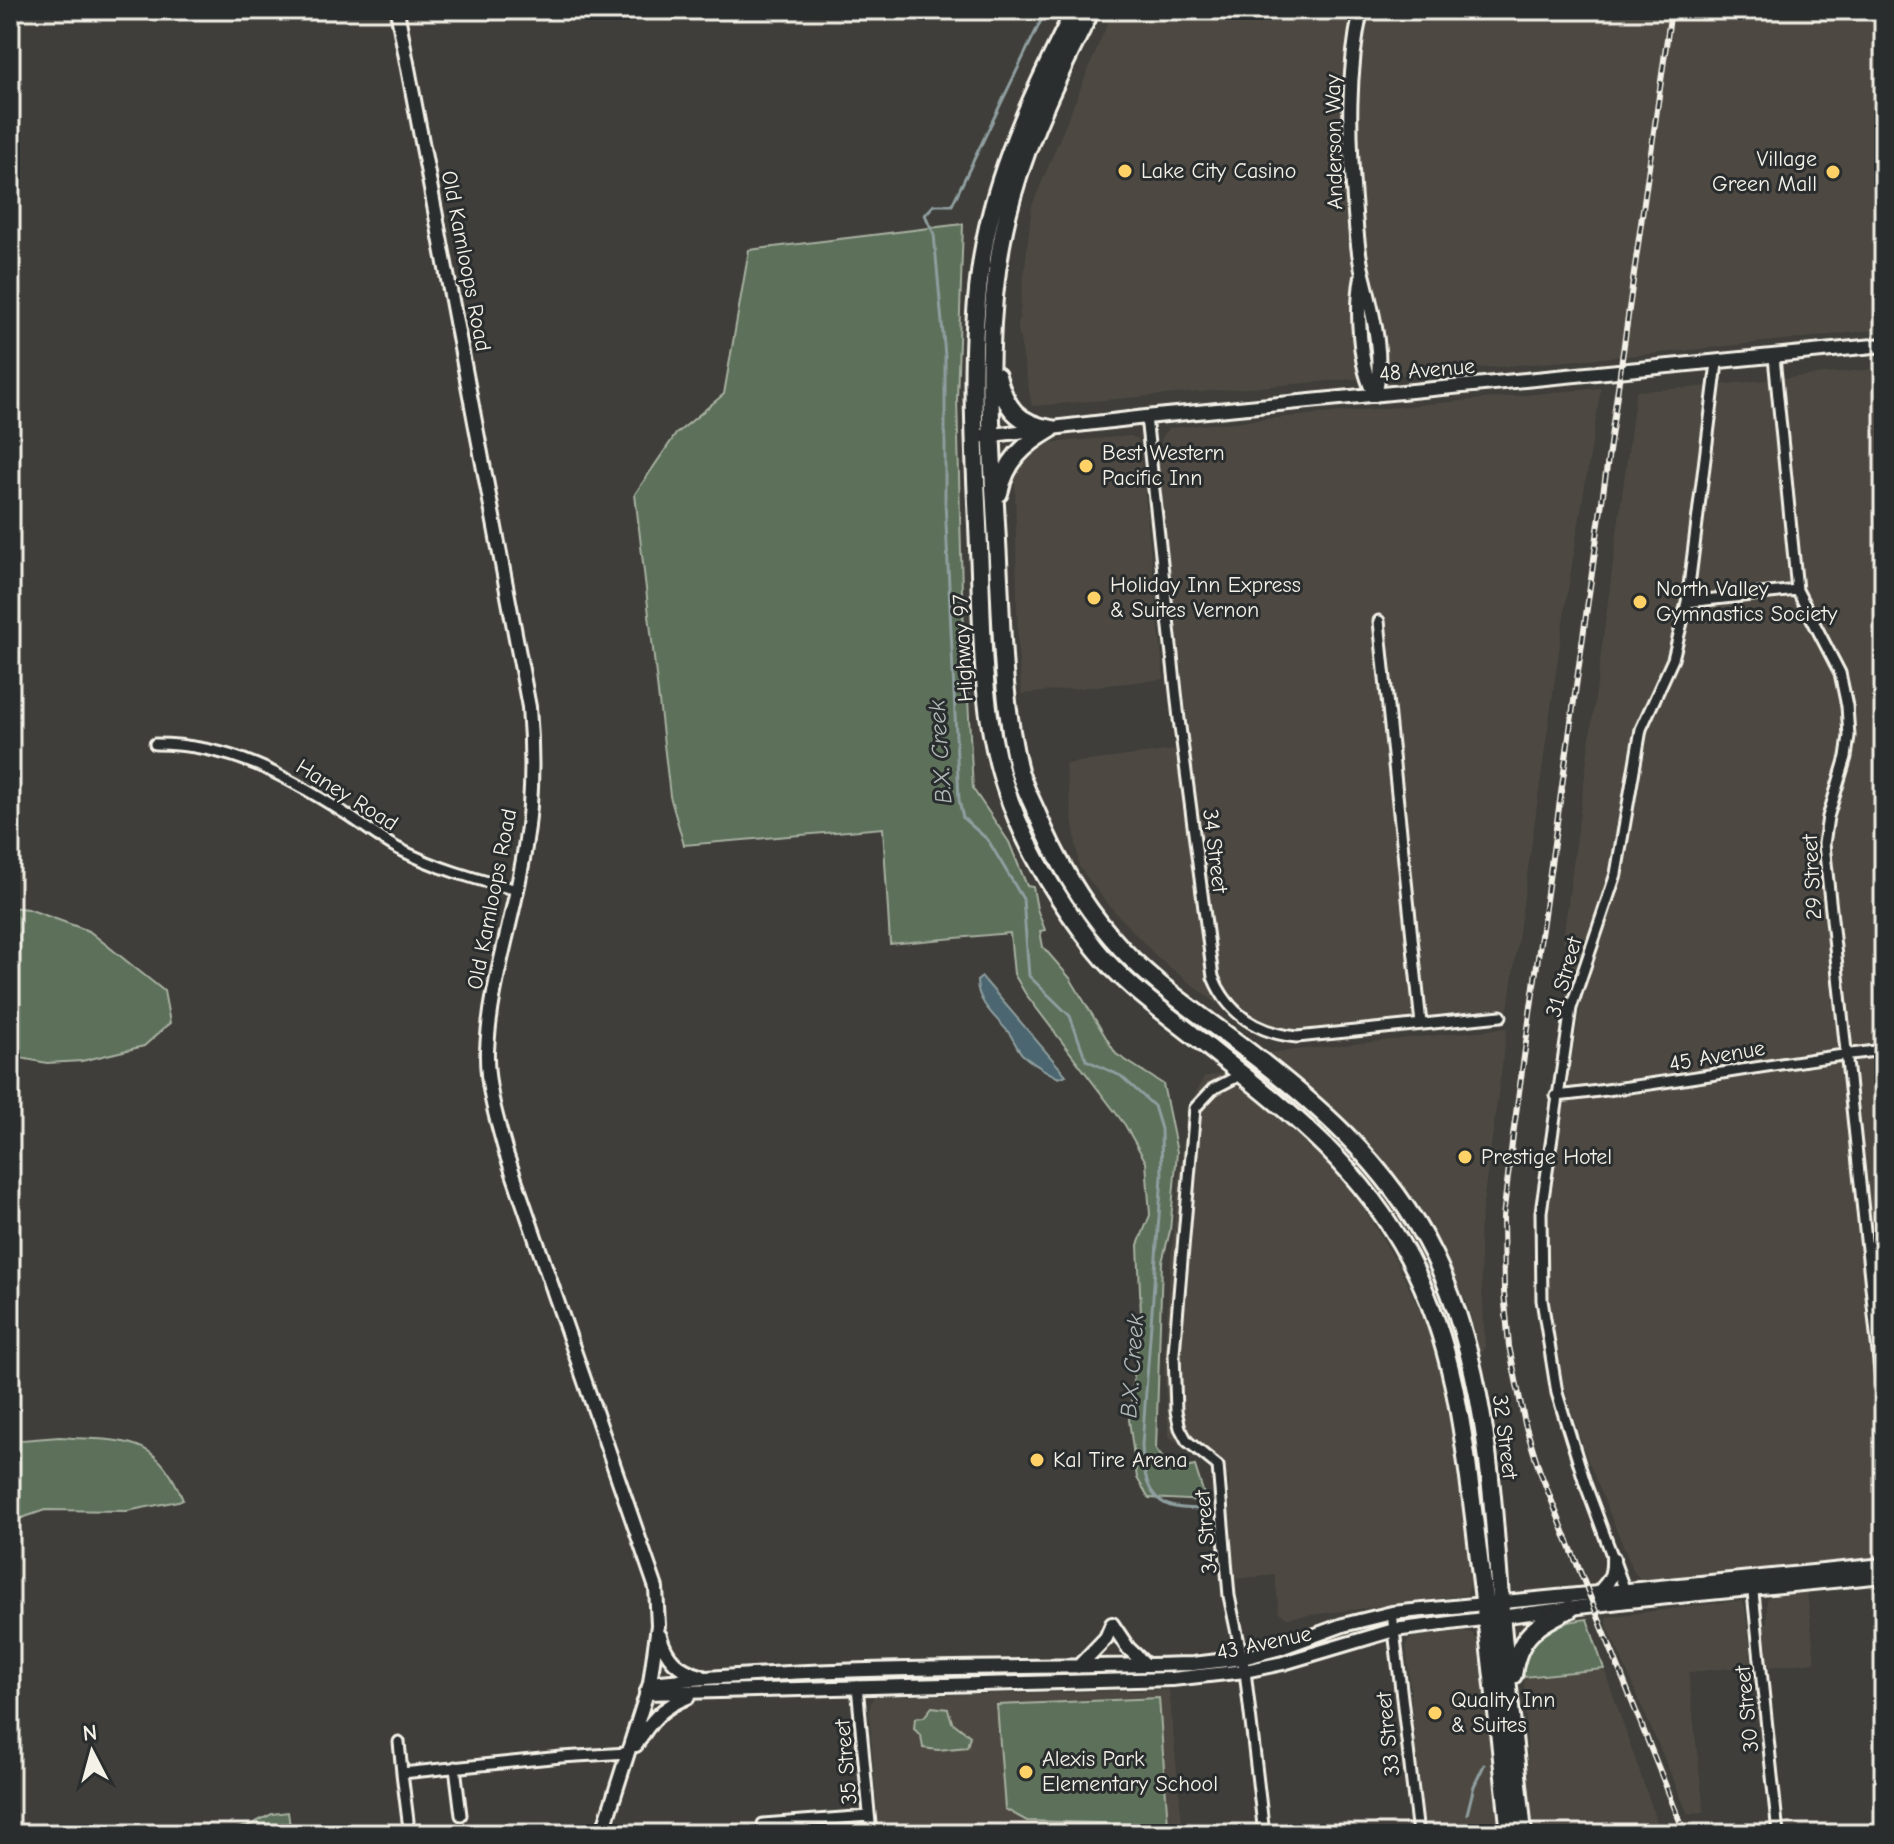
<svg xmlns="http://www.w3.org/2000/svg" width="1894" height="1844" viewBox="0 0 1894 1844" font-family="'Comic Neue',sans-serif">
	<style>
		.built { fill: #4d4a42 }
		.green { fill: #5b705a; stroke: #a8b0a1; stroke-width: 2 }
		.water { fill: #4b666f; stroke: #8f9e9f; stroke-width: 2 }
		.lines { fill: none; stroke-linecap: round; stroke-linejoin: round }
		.stream { stroke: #8f9e9f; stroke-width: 3 }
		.street-casing { stroke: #f4f1e8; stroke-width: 15 }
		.secondary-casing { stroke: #f4f1e8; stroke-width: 18 }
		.highway-casing { stroke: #f4f1e8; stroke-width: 22 }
		.street { stroke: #2a2d2e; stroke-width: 9 }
		.secondary { stroke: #2a2d2e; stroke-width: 12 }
		.highway { stroke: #2a2d2e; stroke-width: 16 }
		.rail-casing { stroke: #f4f1e8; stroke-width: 6 }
		.rail { stroke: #2a2d2e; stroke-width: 3; stroke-dasharray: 9; stroke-linecap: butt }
		.poi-dot { fill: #ffd166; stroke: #2a2d2e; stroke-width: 3 }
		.labels { text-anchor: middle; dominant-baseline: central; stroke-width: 6; stroke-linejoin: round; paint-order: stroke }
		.street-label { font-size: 22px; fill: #f4f1e8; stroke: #2a2d2e }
		.poi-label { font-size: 22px; fill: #f4f1e8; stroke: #2a2d2e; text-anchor: start }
		.water-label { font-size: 24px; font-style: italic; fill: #b0b9b8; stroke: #2a2d2e }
	</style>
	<rect width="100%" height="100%" fill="#3f3e3a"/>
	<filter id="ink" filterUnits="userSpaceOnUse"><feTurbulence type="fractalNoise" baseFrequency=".0125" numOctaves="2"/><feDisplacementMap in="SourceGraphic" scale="16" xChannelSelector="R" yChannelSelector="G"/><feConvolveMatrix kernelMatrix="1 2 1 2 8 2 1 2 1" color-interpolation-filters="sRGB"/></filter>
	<g filter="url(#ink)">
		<path class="built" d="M1113,10H1884V329L1671,352L1032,406L1018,328L1032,206Z
			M1884,368V1559L1641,1580L1634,1572L1585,1453L1560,1373L1541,1245L1583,992L1563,941L1636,391L1690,388Z
			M1601,388L1566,601L1508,1009L1257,1034L1159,959L1106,902L1079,866L1065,764L1191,748L1157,456L1163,435L1170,428Z
			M1130,436L1138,439L1140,449L1164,679L1022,694L1018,654L1015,474L1020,461L1030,451L1048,443Z
			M1507,1028L1479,1233L1485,1346L1481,1356L1467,1302L1417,1202L1366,1139L1308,1084L1267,1053Z
			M1227,1072L1274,1108L1322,1150L1349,1184L1397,1263L1436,1344L1446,1379L1461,1461L1473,1581L1466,1595L1287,1618L1279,1612L1275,1575L1232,1579L1229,1477L1169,1437L1164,1370L1170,1267L1186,1112L1204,1077Z
			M1807,1592L1815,1662L1768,1667L1764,1624H1767V1599L1773,1595Z
			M1737,1601L1743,1602L1745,1607L1752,1666L1688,1672L1704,1812L1688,1814L1608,1627L1606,1617Z
			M1464,1631L1472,1633L1477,1641L1501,1834H1424L1406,1644L1411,1638Z
			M1604,1669L1661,1834H1531L1524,1677Z
			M1169,1690L1183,1834H879L869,1710L873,1697Z"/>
		<path class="green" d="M963,224L957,399L962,591L973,789L1009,842L1027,886L1033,887L1037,909L1045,930L1040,931L1043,947L1070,978L1116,1054L1163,1084L1177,1152L1170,1231L1162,1262L1156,1449L1168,1465L1185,1468L1195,1466L1206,1501L1149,1498L1137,1478L1129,1420L1141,1314L1138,1245L1150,1215L1146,1162L1125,1125L1025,993L1014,974L1010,933L890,944L883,828L684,845L670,796L635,494L676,434L724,394L749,250Z
			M10,907L28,909L89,931L164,991L170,1023L144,1046L82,1061L47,1063L10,1056Z
			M59,1437C123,1442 156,1432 183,1500L127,1511L45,1510L10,1522V1441Z
			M1587,1619L1604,1669L1524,1677C1521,1637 1552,1623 1587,1619Z
			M1159,1698L1168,1825L1027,1821L1005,1809L997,1705Z
			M932,1707L948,1709L952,1722L970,1736L967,1747L938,1750L923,1748L921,1735L914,1729L915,1718L924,1717Z
			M288,1812L291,1834H218L250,1825L272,1814Z"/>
		<path class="water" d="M982,977L1066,1075L1059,1078C1046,1071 1033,1065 1022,1054C1017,1049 1014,1040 1009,1033C996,1017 977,1003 977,981Z"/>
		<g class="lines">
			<path class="stream" d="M1046,10L952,205H934L925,215L934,234L945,356V501L959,800L963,818L988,840L1023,899L1029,976L1070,1016L1086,1060L1121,1076L1154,1106L1161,1129L1162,1176L1142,1445C1143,1469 1145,1501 1175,1507C1185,1509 1195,1508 1206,1510
				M1467,1814L1474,1786L1484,1765
				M1457,1834L1458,1832"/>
			<defs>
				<path id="street" d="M1774,357L1797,590L1840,673L1847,706L1849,736L1846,757L1828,817L1824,844L1884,1409
					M1146,417L1179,719L1213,977C1228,1014 1258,1033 1297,1037L1501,1016
					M1687,602L1797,590
					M1379,621L1421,1024
					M155,744C230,744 285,775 346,814C363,825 379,838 397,848C435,868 475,879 517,890
					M1242,1074L1213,1089L1195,1108L1174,1353L1176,1411L1180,1428L1187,1441L1218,1466L1229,1596L1245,1671L1264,1834
					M1556,1096C1666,1085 1774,1062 1884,1050
					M1752,1583L1778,1834
					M1627,1596L1585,1483L1557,1393L1542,1300L1541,1212L1571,1008L1616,874L1641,729L1673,659L1687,602L1717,363
					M1392,1613L1418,1834
					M857,1686L871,1834
					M399,1742L402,1773L561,1757L628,1753
					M455,1767L461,1815
					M402,1773L408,1821
					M763,1824L869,1816"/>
				<path id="secondary" d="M397,10L529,707C533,755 533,800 525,847C515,916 490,982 487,1051C486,1086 497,1120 506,1153L656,1588L658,1625L650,1683L602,1834
					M1361,10C1347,73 1349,137 1354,200C1356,224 1357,251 1363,274C1372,311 1385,357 1375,395
					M1362,277C1356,308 1359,368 1375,395
					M975,437L1146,417L1884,345
					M1597,1594C1609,1582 1614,1576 1613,1558
					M1112,1624L1128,1648L1146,1665
					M660,1636C666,1658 678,1670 701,1676
					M1078,1667L1106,1638L1112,1624
					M650,1683C830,1665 1012,1669 1193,1664L1243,1658L1277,1649L1343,1625L1392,1613L1884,1565
					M646,1693L1172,1679L1245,1671L1283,1663L1394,1630L1628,1601L1884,1576
					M636,1745C650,1721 662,1707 688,1697"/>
				<path id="highway" d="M1075,10C1039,81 1002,157 986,236C966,339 975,444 979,549C983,626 980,705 1003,780C1021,840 1056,898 1095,948C1121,981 1160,1009 1193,1035C1279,1104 1356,1158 1409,1258C1456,1346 1465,1445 1477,1542C1489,1639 1500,1737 1510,1834
					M1091,10C1061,70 1030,132 1012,197C979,314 992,440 998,560C1002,630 1002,702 1019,771C1023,784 1029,796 1035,809C1054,855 1079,900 1112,938C1145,977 1188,1006 1228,1036C1310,1097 1388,1162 1434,1256C1487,1366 1492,1492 1501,1612C1507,1686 1516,1760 1523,1834
					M997,376C1006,408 1017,423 1051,429
					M999,493C1006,461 1023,445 1051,429
					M1513,1675C1518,1636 1536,1625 1570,1609"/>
			</defs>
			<use href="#street" class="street-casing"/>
			<use href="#secondary" class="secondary-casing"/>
			<use href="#highway" class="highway-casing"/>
			<use href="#street" class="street"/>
			<use href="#secondary" class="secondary"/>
			<use href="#highway" class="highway"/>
			<defs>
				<path id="rail" d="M1671,10L1513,1135L1503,1217L1504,1292L1509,1346L1525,1424L1539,1469L1685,1834"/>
			</defs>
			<use href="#rail" class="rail-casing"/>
			<use href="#rail" class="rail"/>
		</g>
	</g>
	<g class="poi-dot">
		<circle cx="1125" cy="171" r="8"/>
		<circle cx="1833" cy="172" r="8"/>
		<circle cx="1086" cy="466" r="8"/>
		<circle cx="1094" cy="598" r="8"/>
		<circle cx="1640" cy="602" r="8"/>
		<circle cx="1465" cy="1157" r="8"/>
		<circle cx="1037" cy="1460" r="8"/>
		<circle cx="1435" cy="1713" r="8"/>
		<circle cx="1026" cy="1772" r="8"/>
	</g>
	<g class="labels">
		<g class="street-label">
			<text transform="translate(1334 142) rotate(-91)">Anderson Way</text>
			<text transform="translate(466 261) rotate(79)">Old Kamloops Road</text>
			<text transform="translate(1427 370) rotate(-5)">48 Avenue</text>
			<text transform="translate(963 648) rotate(-93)">Highway 97</text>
			<text transform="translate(347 795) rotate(32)">Haney Road</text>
			<text transform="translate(1215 851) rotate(83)">34 Street</text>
			<text transform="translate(1812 877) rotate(-93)">29 Street</text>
			<text transform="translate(492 899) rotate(-79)">Old Kamloops Road</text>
			<text transform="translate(1564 977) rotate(-74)">31 Street</text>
			<text transform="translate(1717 1056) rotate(-10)">45 Avenue</text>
			<text transform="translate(1505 1437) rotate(83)">32 Street</text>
			<text transform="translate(1206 1532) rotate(-95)">34 Street</text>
			<text transform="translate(1264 1643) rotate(-12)">43 Avenue</text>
			<text transform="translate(1747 1709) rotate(-96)">30 Street</text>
			<text transform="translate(1388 1734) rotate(-96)">33 Street</text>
			<text transform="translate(846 1762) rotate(-95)">35 Street</text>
		</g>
		<g class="poi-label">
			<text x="1817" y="159" text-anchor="end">Village<tspan x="1817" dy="25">Green Mall</tspan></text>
			<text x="1141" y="171">Lake City Casino</text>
			<text x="1102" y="453">Best Western<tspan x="1102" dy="25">Pacific Inn</tspan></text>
			<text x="1110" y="585">Holiday Inn Express<tspan x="1110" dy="25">&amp; Suites Vernon</tspan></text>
			<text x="1656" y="589">North Valley<tspan x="1656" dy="25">Gymnastics Society</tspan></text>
			<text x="1481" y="1157">Prestige Hotel</text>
			<text x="1053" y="1460">Kal Tire Arena</text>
			<text x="1451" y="1700">Quality Inn<tspan x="1451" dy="25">&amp; Suites</tspan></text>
			<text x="1042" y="1759">Alexis Park<tspan x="1042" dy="25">Elementary School</tspan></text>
		</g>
		<g class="water-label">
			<text transform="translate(940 752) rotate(-94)">B.X. Creek</text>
			<text transform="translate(1132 1366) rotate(-86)">B.X. Creek</text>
		</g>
	</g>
	<rect width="1894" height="1844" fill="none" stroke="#2a2d2e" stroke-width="40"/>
	<rect x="20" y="20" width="1854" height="1804" fill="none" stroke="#f4f1e8" stroke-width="3" filter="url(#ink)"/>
	<g transform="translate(92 1752) rotate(354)" stroke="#2a2d2e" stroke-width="6" paint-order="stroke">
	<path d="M0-6L14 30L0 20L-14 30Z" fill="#f4f1e8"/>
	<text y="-12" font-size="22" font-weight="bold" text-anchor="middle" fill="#f4f1e8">N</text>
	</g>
</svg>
